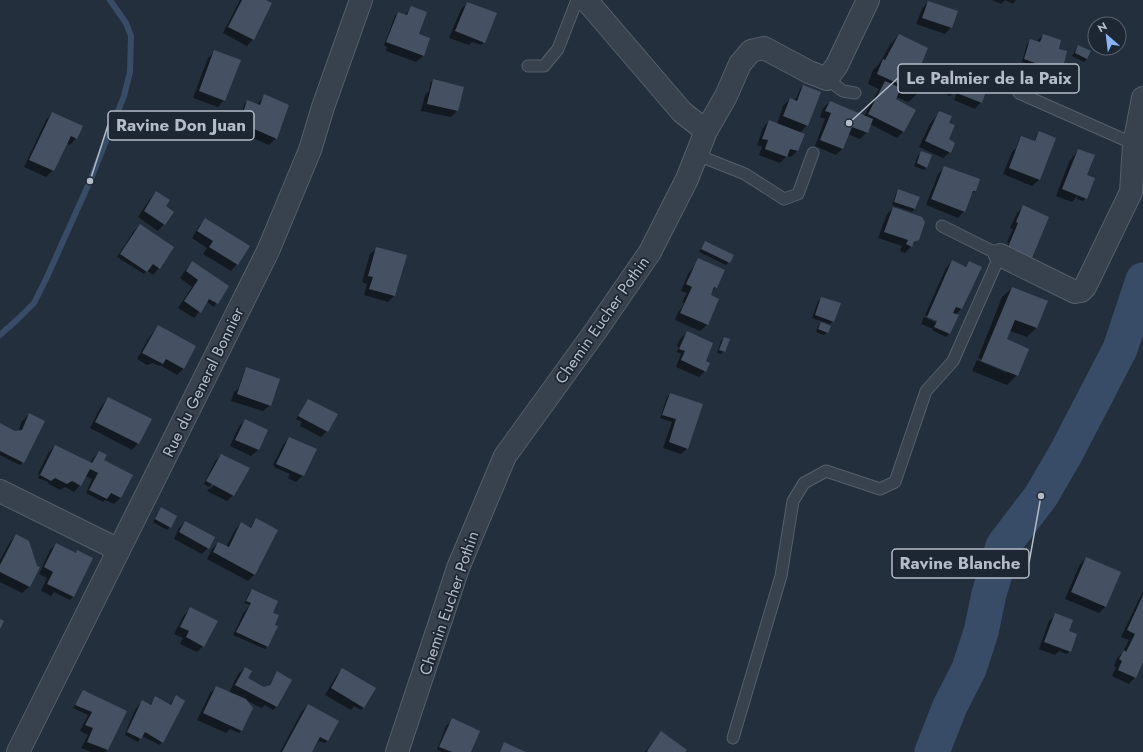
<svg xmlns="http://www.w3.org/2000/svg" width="1143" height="752" viewBox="0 0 1143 752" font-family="Jost,sans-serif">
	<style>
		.shadow { fill: #0007; fill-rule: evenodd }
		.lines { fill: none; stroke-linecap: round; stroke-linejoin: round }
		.stream { stroke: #394c67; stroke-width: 6 }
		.river { stroke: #394c67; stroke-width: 35 }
		.building { fill: #455162 }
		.lane-casing { stroke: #565f6c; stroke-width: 13 }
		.street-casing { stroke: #565f6c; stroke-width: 24 }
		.lane { stroke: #38414e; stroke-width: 11 }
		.street { stroke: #38414e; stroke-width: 22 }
		.labels { text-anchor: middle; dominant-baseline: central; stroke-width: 3.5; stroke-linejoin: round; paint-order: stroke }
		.street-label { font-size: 16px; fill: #b4bcc9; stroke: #1d2633 }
		.leader { fill: none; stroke: #b4bcc9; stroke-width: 1.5 }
		.callout-dot { fill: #b4bcc9; stroke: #1d2633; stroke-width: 1.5 }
		.callout { fill: #1d2633; stroke: #b4bcc9; stroke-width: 1.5 }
		.callout-label { font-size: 17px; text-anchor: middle; font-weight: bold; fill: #b4bcc9 }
	</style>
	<rect width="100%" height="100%" fill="#242f3e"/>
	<path class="shadow" d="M240,0H264L253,39L247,46L223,33Z
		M992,0H1016L1013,4L1005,0L1001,4Z
		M928,2L951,27L945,34L916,24L922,9Z
		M467,3L484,42L481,45L472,42L469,45L449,38L461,9Z
		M412,7L418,34L429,38L423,56L416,62L386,51L387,47L384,45L395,16L398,13L405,15Z
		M899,35L916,75L925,79L918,93L908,102L896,97L894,100L903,132L897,138L870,124L867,132L860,139L848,134L842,149L836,155L815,146L825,119L820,117L823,108L830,102L864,116L879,89L868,84L873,70L879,64L890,45Z
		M1043,35L1057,50L1062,65L1061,72L1058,75L1050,72L1046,83L1043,86L1028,81L1033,66L1022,62L1027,44L1030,41L1036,42Z
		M1078,46L1087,59L1084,62L1072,56Z
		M215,52L224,100L218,107L193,98L208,58Z
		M953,74V93L950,96L943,93L950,77Z
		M967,76L981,102L975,109L954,100L961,82Z
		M433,80L457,111L451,117L421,111L425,95L430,90H429L430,83Z
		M803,86L807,125L800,133L797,151L791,157L787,156L780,163L759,155L762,147L757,145L763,128L769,121L777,124L783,106L790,99L793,101L797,97L800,89Z
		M264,96L276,138L269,145L246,135L247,131L238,126L244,104L247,101L257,105Z
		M52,113L76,138L70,145L66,143L53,170L46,177L24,167L46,120Z
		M939,113L948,122L947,140L950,152L943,158L919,147L930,124Z
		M1040,132L1055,138L1039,180L1032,186L1003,174L1012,152L1016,148L1019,140L1022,137L1034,142L1037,135Z
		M1078,150L1086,176V198L1083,201L1077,199L1078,195L1072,202L1056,196L1069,162Z
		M921,153L927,167L924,170L914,166L918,156Z
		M945,167L975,191L970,196L964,211L958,218L926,205L938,174Z
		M899,190L915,209L912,212L892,205L896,193Z
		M157,192L165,206L164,224L158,231L138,217L150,199Z
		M1024,206L1031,257L1028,260L1006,250L1009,243L1007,242L1013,229L1010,228L1017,213Z
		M893,208L918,239L905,253L900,251L902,246L878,238L887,214Z
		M205,220L237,264L231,271L203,254L207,248L192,238L199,226Z
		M140,225L173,247L159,268L153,275L147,271L144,274L117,257L134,231Z
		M705,242L729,262L726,265L699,252Z
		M377,248L394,296L388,302L364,295L367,284L362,282L370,254Z
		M699,260L716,287L709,296L718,299L707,325L700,331L675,320L678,312L681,309L684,303L682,302L687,293L681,291L688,274Z
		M952,261L965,267L969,262L961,309L955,315L957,316L949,334L946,337L932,330L933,329L921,324L924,317L937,323L939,321L925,315L946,268Z
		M192,262L227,286L214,307L207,302L194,318L178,308L192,287L180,278L186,269Z
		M1012,288L1036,328L1027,337L1010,331L1006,340L1017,375L1007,385L972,371L977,360L1007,373V370L978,358L1002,297Z
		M821,298L833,321L830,324L812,318L818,301Z
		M821,323L827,332L824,335L816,332L818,326Z
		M158,326L195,346L183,369L177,375L160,365L159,366L153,363L147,365L137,359L148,339Z
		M687,333L704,361L705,371L699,377L676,367L681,354L677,352L679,347L677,346L680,339Z
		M724,338V351L721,354L717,353L721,341Z
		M247,368L270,405L263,411L231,401L234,392L238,389L244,371Z
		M670,394L687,448L681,454L663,448L672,422L660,418L667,397Z
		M108,398L138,443L132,450L90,428L100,408Z
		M308,400L327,431L321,437L300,426L302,422L296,419Z
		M29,414L23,462L20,465L0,455V425L15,432H18L22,421Z
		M245,420L267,431L258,450L251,456L230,446L239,426Z
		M289,438L303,475L296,482L288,478L290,474L274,467L275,466L273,465L283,445ZM290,469L302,474V476L289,470Z
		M55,446L90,463L93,458L99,452L103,460L132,475L120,498L114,504L105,500L103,502L86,493L92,479L85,476L80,485L74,492L65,487L60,490L49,484L48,482L38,478L40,474H38L49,452Z
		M221,455L233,495L227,501L207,491L210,488L211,489L215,483L212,484L209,487L204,484L215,461Z
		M161,509L170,527L167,530L153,522Z
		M256,519L277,530L254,575L248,581L207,559L212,549L218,543L226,547L235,530L241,523L250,528Z
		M185,522L208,548L202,554L174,539L179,528Z
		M16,535L36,567L38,568L29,587L22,593L0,582V560L10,542Z
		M56,544L75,553L77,551L92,558L73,597L70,600L54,592L51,596L41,591L47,578L39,574L50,550Z
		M1086,558L1106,606L1099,613L1065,599L1080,564Z
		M252,590L271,613L274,624L268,646L265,649L233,635L243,614L248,607L270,617V615L245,603L244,604L249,593Z
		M1143,592V659L1135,677L1129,684L1112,676L1116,667L1114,666L1117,658L1123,652L1129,640L1121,637L1141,595Z
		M191,608L203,646L197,652L180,644L183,638L174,634L184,615Z
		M1056,614L1068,632L1070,651L1067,654L1059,651L1055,655L1039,649L1049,621Z
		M245,668L247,679L264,688L268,686L277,673L276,707L273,710L265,705L261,708L244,699L242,730L239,733L230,729L226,733L197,720L210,693L216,687L229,693L238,674Z
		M343,669L364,707L361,710L354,706L351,710L325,695L336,676Z
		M83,691L98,699L108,749L105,752H91L81,748L88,735L80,731L88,715L73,708Z
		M176,697L162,742L160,745L142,736L138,742L125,735L128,728H127L136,708L142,702L149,705L156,698L169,705Z
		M308,705L328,740L325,743L319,741L311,752H280L302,711Z
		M453,719L470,752H441V751L437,750L446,726Z
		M661,732L684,752H645Z"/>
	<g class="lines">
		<path class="stream" d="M0,335L19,318L34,303L47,277L90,181L124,96L130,72L131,36L126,23L110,0"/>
		<path class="river" d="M932,752L950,706L969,669L981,632L989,594L1003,546L1041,496L1066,453L1120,349L1143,280"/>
	</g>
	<path class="building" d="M242,0H266L272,3L254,40L228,27Z
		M928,1L958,11L952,28L922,18Z
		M467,2L497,13L485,43L455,31Z
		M411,6L427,12L419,34L430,38L424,56L386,42L398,12L407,15Z
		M899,34L928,48L917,75L926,79L919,93L877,74L883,59L885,60Z
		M1043,34L1061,40L1059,49L1067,51L1062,72L1053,69L1047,84L1030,79L1035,63L1024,59L1030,39L1040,42Z
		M1078,45L1091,51L1087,59L1075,53Z
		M214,50L241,60L225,101L199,91Z
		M952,73L961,76L954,94L946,90Z
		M967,74L989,83L982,103L959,94Z
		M433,79L464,87L458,111L427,104Z
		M885,81L901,88L896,99L916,110L904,132L868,114Z
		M803,85L821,92L808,126L783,116L790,98L797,101Z
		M264,94L289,105L277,139L240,123L247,100L260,105Z
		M830,101L873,119L868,133L852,127L843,149L820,140L831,113L825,111Z
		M939,111L952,116L949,123L955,125L949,139L955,143L951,153L925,141Z
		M52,112L83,126L77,139L71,136L54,171L29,160Z
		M769,120L805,134L798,151L790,149L787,157L765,149L768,140L762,139Z
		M1039,131L1056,138L1040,180L1009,168L1021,136L1035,141Z
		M1078,149L1095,155L1087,175L1095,178L1087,199L1062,189Z
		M921,151L932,155L927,168L917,163Z
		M944,166L980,179L976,191H973L965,212L931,199Z
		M898,189L920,197L915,209L894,202Z
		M156,191L170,200L166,206L174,212L165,225L144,211Z
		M1023,205L1049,217L1032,258L1008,247L1018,223L1016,222Z
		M893,207L922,217L925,222L919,240L914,242L912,247L906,244L908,240L884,232Z
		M205,218L250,246L238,265L209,247L213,241L197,231Z
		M140,224L174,247L160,269L153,264L147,272L120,254Z
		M705,241L734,255L730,263L701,249Z
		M376,247L407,255L395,296L369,289L373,277L368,276Z
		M698,258L725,270L717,288L714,287L711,295L719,299L708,325L680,313L692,287L686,284Z
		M952,260L966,267L969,261L982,267L962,309L956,307L953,313L959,315L950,334L934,327L937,321L927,317Z
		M192,261L229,286L218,304L209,299L201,313L184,301L198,280L186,271Z
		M1012,287L1048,301L1037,328L1015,320L1007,339L1029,349L1018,376L981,361Z
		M821,297L841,303L834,322L815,315Z
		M821,322L831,326L828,333L818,329Z
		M158,325L196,346L184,369L166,359L163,364L142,353Z
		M687,331L713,343L706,361L710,363L706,372L681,360L685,351L679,349Z
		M724,337L730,339L725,352L719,350Z
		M246,367L280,379L271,406L237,394Z
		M670,393L703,404L688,449L669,442L676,419L662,415Z
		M108,397L152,419L139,444L95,422Z
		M308,399L338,414L328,432L298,416Z
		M29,413L45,421L24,463L0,451V423L15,431L22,430Z
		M245,419L268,430L259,450L235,440Z
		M289,437L317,449L304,476L276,464Z
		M55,445L92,463L99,451L107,455L104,460L133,475L121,498L111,493L107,499L89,490L98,473L90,469L81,486L72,481L67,484L55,478L51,481L40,475Z
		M221,454L250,468L234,496L206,481Z
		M161,507L177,516L171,528L155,519Z
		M256,518L278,530L255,575L213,552L218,542L229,547L241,522L251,528Z
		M185,521L215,537L209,549L179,532Z
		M16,534L29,541L37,566L40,567L30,587L0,572V565Z
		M56,543L76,553L77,550L93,558L74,597L47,584L53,572L44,567Z
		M1086,557L1121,572L1106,607L1071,592Z
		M252,589L278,601L273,613L279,615L275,625L278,626L268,647L236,632L251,603L246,601Z
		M1143,595V662L1136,678L1118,670L1122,661L1119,659L1124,650L1126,652L1135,634L1127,630Z
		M190,607L218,621L204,647L186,637L189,631L180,627Z
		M1055,613L1073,620L1069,631L1077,634L1071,652L1044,642Z
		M0,619L4,621L0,629Z
		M245,667L252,671L248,678L264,687L270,685L277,671L292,680L277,707L235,685Z
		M342,668L376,688L364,708L331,688Z
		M216,686L246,699L253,708L242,731L203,713Z
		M83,690L127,711L108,750L87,742L93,728L85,725L92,712L75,705Z
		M176,695L185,701L163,743L145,732L141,739L127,732L142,700L151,705L155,696L171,705Z
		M308,704L339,721L328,741L320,737L312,752H282Z
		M452,718L480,731L471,752H452L439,747Z
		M661,731L687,750L685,752H648L647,751Z
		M504,742L521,750L526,752H500Z"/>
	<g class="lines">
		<defs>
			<path id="lane" d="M528,66H544L558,49L577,0
				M827,79L843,91L855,93
				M1019,93L1134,144
				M697,155L745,174L784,199L798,194L813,153
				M733,738L781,576L793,501L804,483L826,471L880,489L895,482L926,391L953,361L1000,255L942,226"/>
			<path id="street" d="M586,0L682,112L706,131
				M1000,255L1075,292L1081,291L1085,287L1131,192L1134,144L1143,98
				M0,491L119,550
				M18,752L268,251L310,150L323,107L361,0
				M397,752L458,568L505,456L597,329L650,252L687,179L706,131L726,96L740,64L751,51L764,48L809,72L827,79L837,65L868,0"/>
		</defs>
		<use href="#lane" class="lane-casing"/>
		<use href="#street" class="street-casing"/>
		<use href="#lane" class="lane"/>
		<use href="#street" class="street"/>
	</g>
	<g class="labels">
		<g class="street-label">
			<text transform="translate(602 320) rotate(-55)">Chemin Eucher Pothin</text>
			<text transform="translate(203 382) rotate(-64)">Rue du General Bonnier</text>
			<text transform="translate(449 603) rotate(-71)">Chemin Eucher Pothin</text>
		</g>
	</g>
	<path class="leader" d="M849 123L898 78M90 181L108 125M1041 496L1029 563"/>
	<g class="callout-dot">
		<circle cx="849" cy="123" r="4"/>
		<circle cx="90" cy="181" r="4"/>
		<circle cx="1041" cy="496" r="4"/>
	</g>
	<g class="callout">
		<rect x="898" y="64" width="181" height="29" rx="4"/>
		<rect x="108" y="111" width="146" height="29" rx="4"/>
		<rect x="892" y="549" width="137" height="29" rx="4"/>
	</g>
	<g class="callout-label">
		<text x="989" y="84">Le Palmier de la Paix</text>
		<text x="181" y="131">Ravine Don Juan</text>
		<text x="960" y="569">Ravine Blanche</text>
	</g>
	<g transform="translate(1107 36) rotate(332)"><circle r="19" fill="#1d2633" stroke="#59626f"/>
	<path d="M0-3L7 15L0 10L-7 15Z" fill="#8ab4f8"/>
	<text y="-6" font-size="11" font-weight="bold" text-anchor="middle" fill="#b4bcc9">N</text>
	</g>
</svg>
